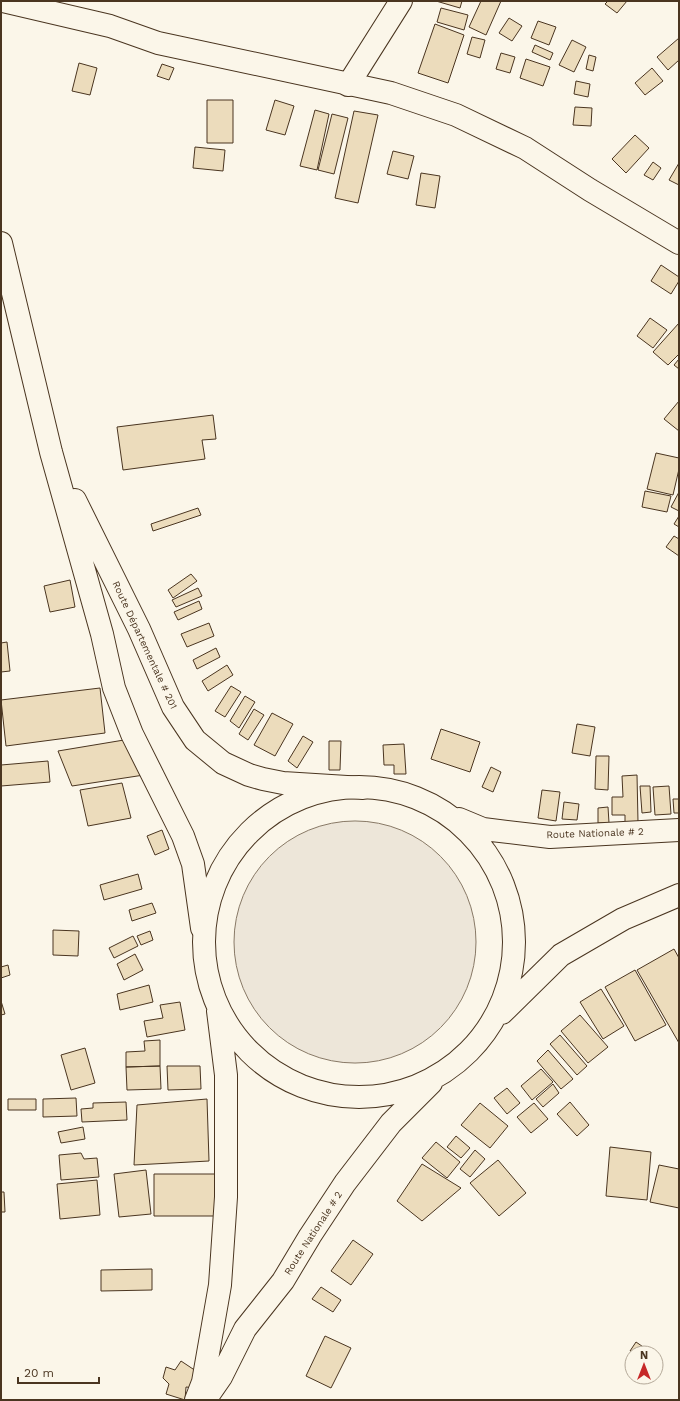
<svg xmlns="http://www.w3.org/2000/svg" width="680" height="1401" viewBox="0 0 680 1401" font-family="'Work Sans',sans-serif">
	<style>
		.green { fill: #ede6d9; stroke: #887966 }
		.building { fill: #ecdcbc; stroke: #4a3520 }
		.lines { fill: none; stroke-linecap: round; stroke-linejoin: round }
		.street-casing { stroke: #4a3520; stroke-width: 24 }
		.secondary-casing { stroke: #4a3520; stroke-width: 24 }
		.primary-casing { stroke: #4a3520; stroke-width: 24 }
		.street { stroke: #fbf6e9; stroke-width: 22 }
		.secondary { stroke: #fbf6e9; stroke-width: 22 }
		.primary { stroke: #fbf6e9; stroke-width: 22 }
		.labels { text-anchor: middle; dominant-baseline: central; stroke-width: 3; stroke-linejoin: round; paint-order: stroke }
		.street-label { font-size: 10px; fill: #4a3520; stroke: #fbf6e9 }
	</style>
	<rect width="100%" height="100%" fill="#fbf6e9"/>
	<path class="green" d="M234 942a121 121 0 1 1 242 0a121 121 0 1 1-242 0Z"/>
	<path class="building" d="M436,1H462L460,8Z
		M481,1H501L486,35L469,27Z
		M608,1H627L617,13L605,4Z
		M441,8L468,15L464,30L437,22Z
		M509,18L522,26L512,41L499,33Z
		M538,21L556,27L549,45L531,38Z
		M435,24L464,35L448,83L418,73Z
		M472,37L485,40L480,58L467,54Z
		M679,38V60L668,70L657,57Z
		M572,40L586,47L574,72L559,65Z
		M535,45L553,53L550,60L532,52Z
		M501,53L515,57L510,73L496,69Z
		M589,55L596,57L593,71L586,69Z
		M526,59L550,67L543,86L520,78Z
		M79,63L97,68L90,95L72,91Z
		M162,64L174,68L169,80L157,76Z
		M652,68L663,81L645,95L635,83Z
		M576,81L590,84L588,97L574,94Z
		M207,100H233V143H207Z
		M275,100L294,106L285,135L266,130Z
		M575,107L592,108L591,126L573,125Z
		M315,110L329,114L317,170L300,166Z
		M354,111L378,115L358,203L335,198Z
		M332,114L348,118L334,174L318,170Z
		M635,135L649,148L626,173L612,159Z
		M195,147L225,150L223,171L193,168Z
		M393,151L414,156L408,179L387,174Z
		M653,162L661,168L653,180L644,175Z
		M679,163V185L669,180Z
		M421,173L440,176L435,208L416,205Z
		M661,265L679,277V281L671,294L651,281Z
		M650,318L667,330L653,348L637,336Z
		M679,323V354L668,365L653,352Z
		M679,359V369L674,365Z
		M679,401V431L664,419Z
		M213,415L216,439L202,440L205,459L123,470L117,427Z
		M656,453L679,458V469L673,495L647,489Z
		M645,491L671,496L667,512L642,507Z
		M679,492V511L671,507Z
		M198,508L201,515L153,531L151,524Z
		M679,516V527L674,524Z
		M674,536L679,539V556L666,547Z
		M191,574L197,581L173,598L168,590Z
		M70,580L75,607L50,612L44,586Z
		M198,588L202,596L176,607L172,600Z
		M199,601L202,609L178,620L174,612Z
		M209,623L214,636L187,647L181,634Z
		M7,642L10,671L1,672V643Z
		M216,648L220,657L197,669L193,660Z
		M227,665L233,675L208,691L202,681Z
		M231,686L241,692L225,717L215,711Z
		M100,688L105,733L6,746L1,700Z
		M245,696L255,702L239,728L230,721Z
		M254,709L264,715L248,740L239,734Z
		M272,713L293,724L275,756L254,745Z
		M577,724L595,727L590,756L572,753Z
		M441,729L480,742L470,772L431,759Z
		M303,736L313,742L297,768L288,761Z
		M130,739L144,775L72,786L58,751Z
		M329,741H341L340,770H329Z
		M404,744L406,774H394V765H384L383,745Z
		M596,756H609L608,790L595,789Z
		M48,761L50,782L1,786V765Z
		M491,767L501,772L493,792L482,787Z
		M637,775L638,822H625V815H612V797H623L622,776Z
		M122,783L131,818L88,826L80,790Z
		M640,786H650L651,812L642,813Z
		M669,786L671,814L655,815L653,787Z
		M542,790L560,792L556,821L538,818Z
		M673,799H679V813H674Z
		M564,802L579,804L577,820L562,819Z
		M608,807L609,823H598V808Z
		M162,830L169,849L155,855L147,836Z
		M138,874L142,889L104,900L100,885Z
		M152,903L156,913L132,921L129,910Z
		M53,930L79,931L78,956L53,955Z
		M150,931L153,940L141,945L137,936Z
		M133,936L138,946L114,958L109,948Z
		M674,949L679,958V1043L637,970Z
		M135,954L143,970L124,980L117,964Z
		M8,965L10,975L1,978V967Z
		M635,970L666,1025L635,1041L605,987Z
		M149,985L153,1002L120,1010L117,994Z
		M601,989L624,1026L603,1039L580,1002Z
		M1,1001L5,1014L1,1015Z
		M180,1002L185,1030L147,1037L144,1021L163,1018L160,1005Z
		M580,1015L608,1047L588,1063L561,1031Z
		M560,1035L587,1066L577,1075L550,1044Z
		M160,1040V1066L126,1067V1052L145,1051L144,1041Z
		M85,1048L95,1083L71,1090L61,1055Z
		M548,1050L573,1079L561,1089L537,1061Z
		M160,1066L161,1089L127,1090L126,1067Z
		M167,1066H200L201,1089L168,1090Z
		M541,1069L553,1082L532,1100L521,1086Z
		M553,1084L559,1093L543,1107L536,1099Z
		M507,1088L520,1103L507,1114L494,1098Z
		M76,1098L77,1116L43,1117V1099Z
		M8,1099H36V1110H8Z
		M207,1099L209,1161L134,1165L137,1105Z
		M126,1102L127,1120L82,1122L81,1109L93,1108V1103Z
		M570,1102L589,1125L577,1136L557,1114Z
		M480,1103L508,1126L490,1148L461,1125Z
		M534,1103L548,1119L531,1133L517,1117Z
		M83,1127L85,1139L61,1143L58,1132Z
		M456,1136L470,1148L461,1158L447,1147Z
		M436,1142L460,1162L447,1178L422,1158Z
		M610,1147L651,1152L647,1200L606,1196Z
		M475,1150L485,1159L470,1177L460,1169Z
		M81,1153L84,1159L97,1158L99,1177L61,1180L59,1155Z
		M498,1160L526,1193L499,1216L470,1183Z
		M422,1164L461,1188L422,1221L397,1201Z
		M659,1165L679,1169V1208L650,1202Z
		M146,1170L151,1214L119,1217L114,1174Z
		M154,1174H215L216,1216H154Z
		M97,1180L100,1215L60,1219L57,1184Z
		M1,1192H4L5,1212H1Z
		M353,1240L373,1254L351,1285L331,1271Z
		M152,1269V1290L101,1291V1270Z
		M321,1287L341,1300L333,1312L312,1299Z
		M325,1336L351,1348L331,1388L306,1376Z
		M636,1342L652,1353H634L630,1351Z
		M656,1356L660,1359L656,1365Z
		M181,1361L196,1371L195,1388L186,1387L185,1400L166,1394L169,1384L163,1378L166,1367L175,1370Z"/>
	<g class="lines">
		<defs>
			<path id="street" d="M348,85L401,1"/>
			<path id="secondary" d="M3,1L110,26L158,43L391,93L456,115L525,148L590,190L679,243
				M1,243L51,452L102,634L114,688L132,734L183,836L193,864L202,928
				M75,500L139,629L173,707L195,740L223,763L249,775L263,779L283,783L363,788"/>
			<path id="primary" d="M204 942a155 155 0 1 1 310 0a155 155 0 1 1-310 0Z
				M459,819L483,829L550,837L679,830
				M502,1013L561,955L623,919L679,895
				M196,1400L203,1382L220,1285L226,1197V1075L218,1011
				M205,1400L221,1377L245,1329L283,1281L310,1236L345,1183L391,1123L431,1083"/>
		</defs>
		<use href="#street" class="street-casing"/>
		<use href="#secondary" class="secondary-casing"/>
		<use href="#primary" class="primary-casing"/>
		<use href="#street" class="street"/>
		<use href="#secondary" class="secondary"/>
		<use href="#primary" class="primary"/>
	</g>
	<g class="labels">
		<g class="street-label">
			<text transform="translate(145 645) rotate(65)">Route Départementale # 201</text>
			<text transform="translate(595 833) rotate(-2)">Route Nationale # 2</text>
			<text transform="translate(313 1233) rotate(-57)">Route Nationale # 2</text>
		</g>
	</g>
	<rect width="680" height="1401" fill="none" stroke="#4a3520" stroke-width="4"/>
	<g transform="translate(644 1365)"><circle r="19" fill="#fbf6e9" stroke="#b4a999"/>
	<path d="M0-3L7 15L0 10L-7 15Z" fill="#c62828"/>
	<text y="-6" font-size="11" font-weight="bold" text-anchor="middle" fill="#4a3520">N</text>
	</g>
	<path d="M18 1377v6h81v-6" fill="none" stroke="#4a3520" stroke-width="2"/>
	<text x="24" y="1377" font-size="12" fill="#4a3520" stroke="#fbf6e9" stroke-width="3" paint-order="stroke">20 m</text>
</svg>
